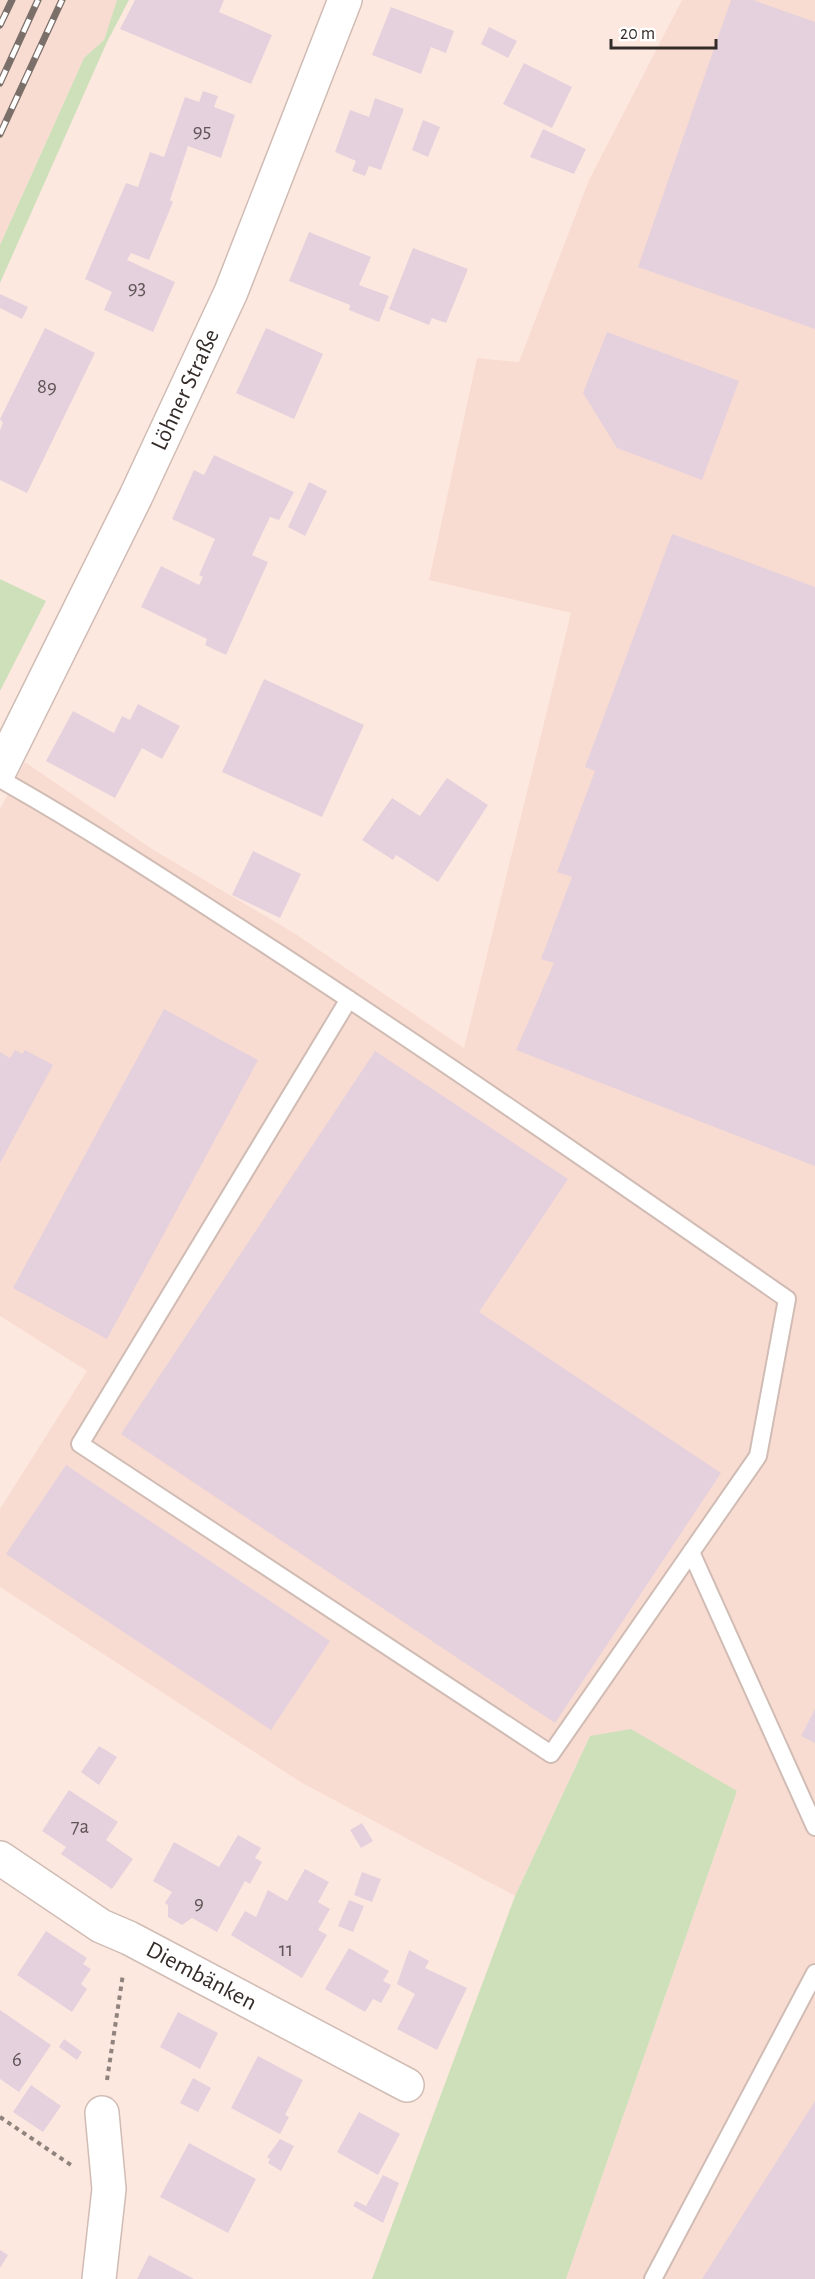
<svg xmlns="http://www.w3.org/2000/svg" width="815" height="2279" viewBox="0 0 815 2279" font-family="'Alegreya Sans',sans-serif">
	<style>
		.built { fill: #f9dcd1 }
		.green { fill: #cde0ba }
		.building { fill: #e4d1dd }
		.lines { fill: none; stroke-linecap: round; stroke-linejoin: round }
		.service-casing { stroke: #d0bcb4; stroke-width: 20 }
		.minor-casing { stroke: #d0bcb4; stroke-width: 36 }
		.path { stroke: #90827d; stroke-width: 4; stroke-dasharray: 4.5 4.5; stroke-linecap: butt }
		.service { stroke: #fff; stroke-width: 16 }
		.minor { stroke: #fff; stroke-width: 33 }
		.rail-casing { stroke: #7b6f6a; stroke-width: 7 }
		.rail { stroke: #fff; stroke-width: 4.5; stroke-dasharray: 14; stroke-linecap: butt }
		.labels { text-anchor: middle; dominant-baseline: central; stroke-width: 5; stroke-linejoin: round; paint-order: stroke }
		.number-label { font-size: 21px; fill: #605556 }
		.street-label { font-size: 24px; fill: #342c29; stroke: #fff }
	</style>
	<rect width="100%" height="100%" fill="#fde8e0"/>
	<path class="built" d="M0,0H117L104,40L84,58L0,245Z
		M682,0H815V2279H566L737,1791L590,1736L515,1896L302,1783L0,1587V1509L87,1371L0,1316V809L25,762L152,849L294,933L464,1048L571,613L429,580L477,358L519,362L589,180Z"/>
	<path class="green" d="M117,0H129L107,42L0,283V245L84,58L104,40Z
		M0,579L46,601L0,691Z
		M631,1729L737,1791L566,2279H372L515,1896L590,1736Z"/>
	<path class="building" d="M135,0H224L219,12L272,35L251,84L120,29Z
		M731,0H753L815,22V329L638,267Z
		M391,7L454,31L446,53L431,47L421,74L372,55Z
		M489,27L517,41L508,58L481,44Z
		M524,63L572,87L552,128L503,104Z
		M203,91L218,96L214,107L235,115L221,158L188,146L170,200L173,202L149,260L131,253L127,260L175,282L153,332L104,310L112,292L85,279L126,183L138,187L150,152L164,157L185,97L199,102Z
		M375,98L404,109L381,170L369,166L365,176L352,171L356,161L335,152L350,110L369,117Z
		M423,120L440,127L428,157L412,150Z
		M543,129L586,149L574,174L530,157Z
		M309,232L371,257L359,285L389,296L379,322L349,310L350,305L289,281Z
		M413,248L468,269L446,323L432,318L429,325L389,309Z
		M0,294L28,307L22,319L0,308Z
		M45,328L95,353L27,493L0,480V430L3,423L0,419Z
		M266,328L323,354L294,419L236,393Z
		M607,332L739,381L702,480L617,448L583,393Z
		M214,455L294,492L279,520L270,517L252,555L268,562L226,655L205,645L207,639L141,607L161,566L199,585L203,577L199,575L215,539L172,519L194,470L204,475Z
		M309,482L327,491L305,536L288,527Z
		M672,534L815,587V1166L516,1050L554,963L541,959L572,877L557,872L595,771L585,767Z
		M264,679L364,725L322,817L222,772Z
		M138,704L180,726L162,759L142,748L115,798L46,761L73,711L114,733L122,716L130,720Z
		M447,778L488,805L438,882L396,855L393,860L362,840L392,798L420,816Z
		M253,851L301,874L280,918L232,895Z
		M164,1009L258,1060L107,1339L13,1288Z
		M15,1050L22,1054L25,1050L53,1065L0,1163V1052L10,1058Z
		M375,1051L568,1179L479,1312L721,1473L555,1723L121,1434Z
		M66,1465L330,1641L271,1730L6,1554Z
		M815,1709V1743L801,1736Z
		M99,1746L117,1757L99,1785L81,1772Z
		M69,1790L118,1822L106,1840L133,1859L112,1889L61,1854L66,1847L42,1831Z
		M362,1823L373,1841L361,1848L350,1830Z
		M238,1835L261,1848L255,1858L262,1862L250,1884L245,1881L217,1932L192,1918L182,1925L168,1917V1905L165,1903L172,1892L153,1881L174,1842L219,1867Z
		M305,1869L329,1882L318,1902L330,1909L318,1930L327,1935L302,1978L231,1935L245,1911L256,1917L268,1890L287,1901Z
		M362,1872L381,1879L372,1902L354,1895Z
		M349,1900L364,1906L353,1932L338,1926Z
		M46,1931L87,1958L83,1964L91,1969L81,1984L87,1989L72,2012L17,1975Z
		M349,1948L389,1971L383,1981L391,1985L381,2003L373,1999L365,2012L325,1989Z
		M409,1950L429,1961L425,1968L467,1988L437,2050L397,2029L415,1994L397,1984Z
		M0,2010L51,2045L19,2092L0,2079Z
		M178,2012L218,2033L200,2069L160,2047Z
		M64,2039L82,2052L77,2060L59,2047Z
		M258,2056L303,2080L285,2115L289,2117L280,2134L231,2108Z
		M193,2078L211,2088L198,2112L180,2103Z
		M31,2085L61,2106L43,2132L13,2112Z
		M815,2101V2279H702Z
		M359,2112L400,2134L378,2175L337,2152Z
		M280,2139L294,2146L281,2171L268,2163L270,2159L267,2157Z
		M189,2143L256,2179L228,2233L160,2197Z
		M383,2175L399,2183L383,2223L353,2206L356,2201L366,2206Z
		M0,2250L8,2255L0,2268Z
		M149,2255L194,2279H137Z"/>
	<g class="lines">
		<defs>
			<path id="service" d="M0,779C94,832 183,891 274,950C447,1063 617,1181 787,1299L758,1456L551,1754L80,1444L349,999
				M691,1552L815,1827
				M653,2279L815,1973"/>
			<g id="minor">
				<path id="s1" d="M0,770L136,496L231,292L345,0"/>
				<path id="s2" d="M0,1858L101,1926L129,1938L407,2085"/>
				<path d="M99,2279L109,2189L102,2113"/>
			</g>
		</defs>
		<use href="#service" class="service-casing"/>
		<use href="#minor" class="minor-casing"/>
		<path class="path" d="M107,2080L123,1974
			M0,2117L71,2165"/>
		<use href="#service" class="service"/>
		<use href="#minor" class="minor"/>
		<defs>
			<path id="rail" d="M0,25L12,0
				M0,83L38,0
				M0,134L62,0"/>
		</defs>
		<use href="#rail" class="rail-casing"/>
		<use href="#rail" class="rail"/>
	</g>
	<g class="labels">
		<g class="number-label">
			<text x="202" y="130">95</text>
			<text x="137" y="287">93</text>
			<text x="47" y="386">89</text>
			<text x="80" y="1826">7a</text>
			<text x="199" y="1902">9</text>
			<text x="286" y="1949">11</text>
			<text x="17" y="2059">6</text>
		</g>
		<g class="street-label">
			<text stroke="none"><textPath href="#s1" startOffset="423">Löhner Straße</textPath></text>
			<text stroke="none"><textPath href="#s2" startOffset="234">Diembänken</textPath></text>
		</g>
	</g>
	<path d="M611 39v9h105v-9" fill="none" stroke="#342c29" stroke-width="3"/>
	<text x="620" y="39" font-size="18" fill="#342c29" stroke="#ffffff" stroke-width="4.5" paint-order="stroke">20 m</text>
</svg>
